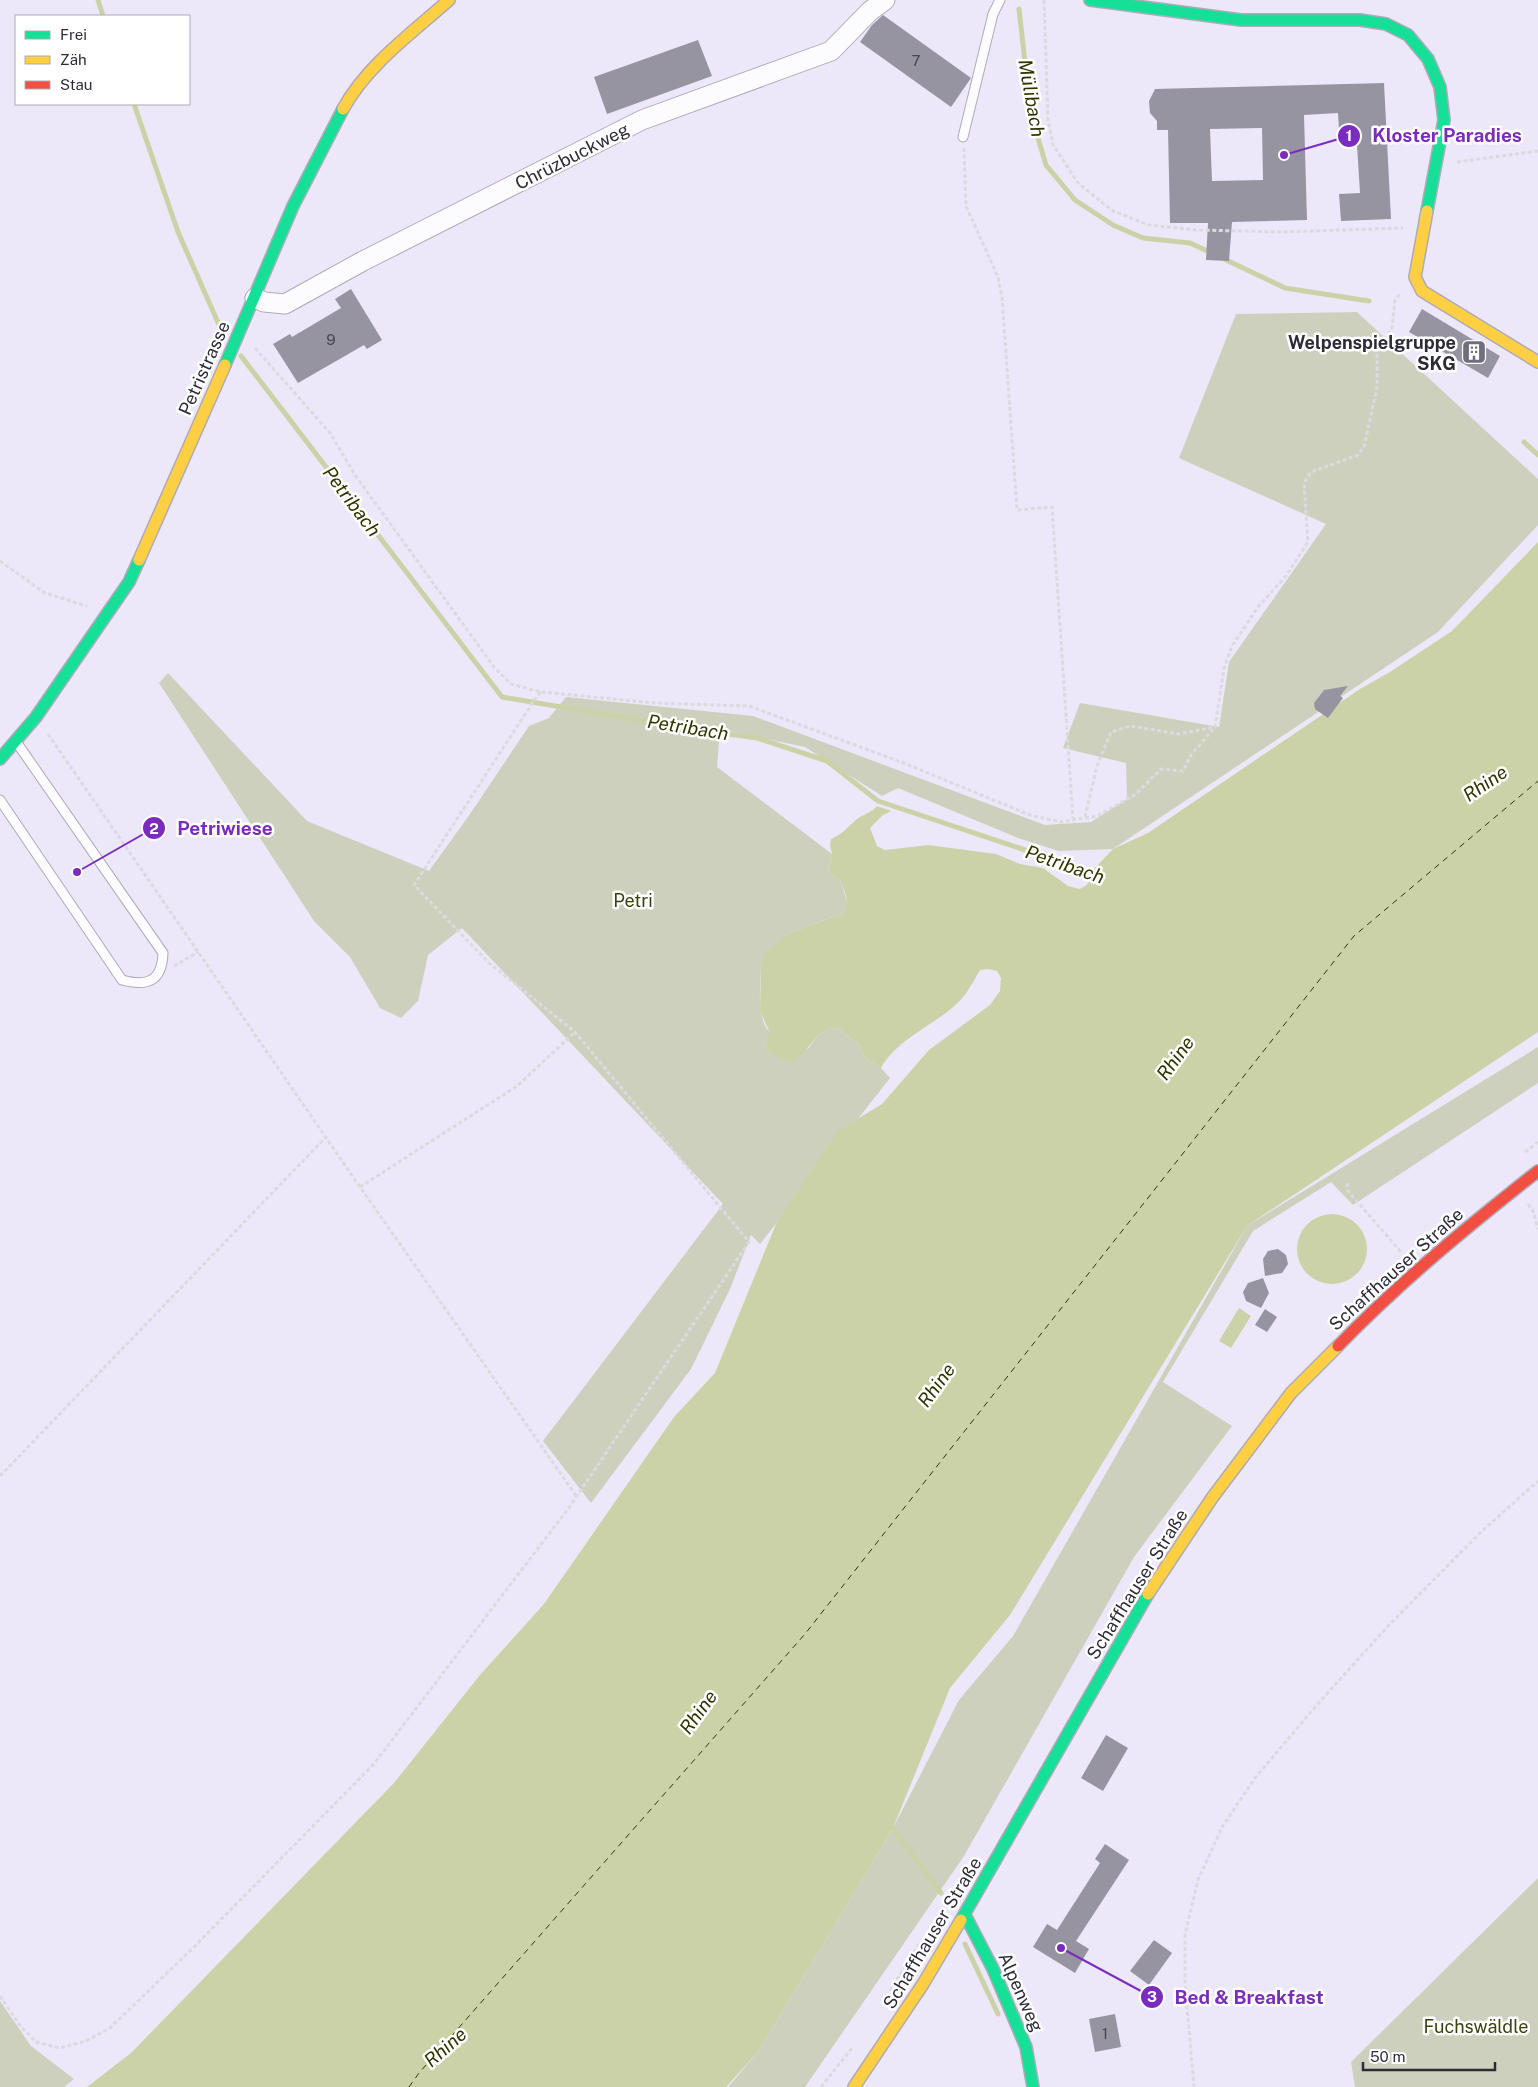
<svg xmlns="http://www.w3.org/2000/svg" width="1538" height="2087" viewBox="0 0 1538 2087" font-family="'Public Sans',sans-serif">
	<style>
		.green { fill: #cdd0bd }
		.water { fill: #ccd2a7 }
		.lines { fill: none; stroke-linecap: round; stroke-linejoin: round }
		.stream { stroke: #ccd2a7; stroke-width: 5 }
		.ferry { stroke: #303500; stroke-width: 1; stroke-dasharray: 6 5; stroke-linecap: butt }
		.building { fill: #9794a2; fill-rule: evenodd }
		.lane-casing { stroke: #aeaab9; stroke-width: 11 }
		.street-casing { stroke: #aeaab9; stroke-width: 21 }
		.fast-casing { stroke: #aeaab9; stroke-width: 14 }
		.slow-casing { stroke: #aeaab9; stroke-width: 14 }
		.jam-casing { stroke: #aeaab9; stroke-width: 14 }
		.path { stroke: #dbdadf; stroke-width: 3; stroke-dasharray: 4 2.5; stroke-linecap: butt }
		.lane { stroke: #fcfcfe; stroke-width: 9 }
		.street { stroke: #fcfcfe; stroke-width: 19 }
		.fast { stroke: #16e098; stroke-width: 11 }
		.slow { stroke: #ffcf43; stroke-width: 11 }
		.jam { stroke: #f24e42; stroke-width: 11 }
		.labels { text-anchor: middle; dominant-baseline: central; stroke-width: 5; stroke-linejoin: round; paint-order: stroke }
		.number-label { font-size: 15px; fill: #484553 }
		.street-label { font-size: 18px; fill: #2e2b39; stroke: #fff }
		.poi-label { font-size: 18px; font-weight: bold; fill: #2e2b39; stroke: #fff; text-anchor: end }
		.park-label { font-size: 18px; fill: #3b410c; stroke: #fff }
		.water-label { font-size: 19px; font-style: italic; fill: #303500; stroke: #fff }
		.leader { fill: none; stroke: #7b2cbf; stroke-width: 2 }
		.callout-dot { fill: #7b2cbf; stroke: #fff; stroke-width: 2 }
		.mark-label { font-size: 15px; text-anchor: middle; font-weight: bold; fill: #fff }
		.callout-label { font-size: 19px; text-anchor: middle; font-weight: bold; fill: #7b2cbf; stroke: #fff; stroke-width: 5; stroke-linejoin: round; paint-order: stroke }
	</style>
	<rect width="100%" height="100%" fill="#ece8f9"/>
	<path class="green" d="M1357,312L1538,479V525L1438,632L1113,849L1059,851L1018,838L898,788L882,796L805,747L720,729L717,767L832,854L829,871L833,876L840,880L848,904L847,908L843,913L785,935L761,964C761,982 755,1020 771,1033C779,1040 798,1045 808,1049L818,1036L831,1027L840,1030L859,1044L865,1058L881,1068L890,1078L760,1244L751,1235L730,1289L691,1369L591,1503L543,1441L723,1204L462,928L428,955L418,1001L401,1018L380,1008L350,957L314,921L159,683L168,673L307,821L429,871L470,814L529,726L549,718L566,697L753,716L1045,825L1091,822L1127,799L1126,763L1063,748L1080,703L1219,727L1229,662L1326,524L1179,458L1236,314Z
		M1538,1047V1083L1353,1205L1331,1182L1253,1231L1163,1382L1232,1426L1134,1557L964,1856L805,2087H728L758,2052L893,1828L959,1700L1013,1636L1247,1226Z
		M1538,1878V2087H1355L1351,2062Z
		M0,2001L31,2046L74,2079L64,2087H0Z"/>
	<path class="water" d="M1538,542V1032L1247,1226L1010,1615L950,1688L893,1828L758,2052L726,2087H87L131,2053L394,1783L480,1675L544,1604L674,1417L715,1373L776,1224L838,1131L882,1104L929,1050L990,1005L1000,991L1001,978L997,971L988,969L980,970C972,984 965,998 952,1008C928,1028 897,1040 881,1068L865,1058L859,1044L840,1030L831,1027L818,1036L797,1060L792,1063L772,1054L766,1046L770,1033L760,1011L761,964L765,954L785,935L843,913C852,904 844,891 840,880L833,876L829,871L832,854L830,845L831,839C847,832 849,824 860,817C867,813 872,812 877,806L891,811L883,815L870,828L877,846L885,850L928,845L996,854L1020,864L1043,868L1068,886L1080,889C1086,886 1092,881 1093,873H1090L1113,849L1148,833L1360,689L1390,672L1452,631Z
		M1297 1249a35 35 0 1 1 70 0a35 35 0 1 1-70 0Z
		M1239,1308L1251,1316L1231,1348L1219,1341Z"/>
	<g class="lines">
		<path class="stream" d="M98,0L103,16
			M1019,9L1031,115L1046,165L1075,200L1113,225L1143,238L1190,243L1212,253
			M134,104L178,232L224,336
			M1222,258L1285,288L1369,301
			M241,356L502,697L680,727L757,738L827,761L878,801L1097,874
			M1524,442L1538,455
			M893,1828L941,1893
			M965,1944L998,2014"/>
		<path class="ferry" d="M409,2087L419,2073L805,1634L1354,936L1538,781"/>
	</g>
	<path class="building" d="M883,15L971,78L951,107L860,42L872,25Z
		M698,40L712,76L607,114L594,77Z
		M1384,83L1391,219L1341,221L1339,194L1360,193L1356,129L1339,130L1338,113L1304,115L1307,220L1232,222L1229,261L1206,260L1208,223H1170L1168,130H1157V121L1150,113L1149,101L1155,89ZM1262,128L1263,180L1212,181L1210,129Z
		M351,289L382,340L367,349L364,345L298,383L273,344L290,334L292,337L341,308L335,299Z
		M1422,309L1500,356L1488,378L1409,332Z
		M1348,686L1340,696L1343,698L1328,718L1315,709L1314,703L1324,690Z
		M1278,1249L1286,1255L1288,1264L1282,1273L1265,1276L1263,1259L1268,1251Z
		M1263,1278L1269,1293L1261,1308L1246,1301L1243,1292L1248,1283Z
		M1265,1309L1277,1317L1267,1332L1255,1325Z
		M1106,1735L1128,1748L1103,1791L1081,1778Z
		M1105,1844L1129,1860L1076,1941L1089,1949L1075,1973L1033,1947L1047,1924L1057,1930L1100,1863L1095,1859Z
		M1154,1940L1172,1953L1149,1985L1130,1971Z
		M1115,2014L1121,2047L1095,2052L1089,2019Z"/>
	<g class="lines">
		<defs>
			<path id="lane" d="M963,137L993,14L1000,0
				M0,800L122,980C148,987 162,981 163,953L17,743"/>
			<path id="street" d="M255,298L264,302L285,304L363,261L642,120L831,51L870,11L885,0"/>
			<path id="fast" d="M1090,0L1241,20H1360L1386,24L1408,35L1428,59L1440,87L1444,120L1427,211
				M225,365L293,206L343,109
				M0,759L36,717L129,582L139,560
				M965,1915L993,1969L1026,2047L1033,2087
				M961,1920L1148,1594"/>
			<path id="slow" d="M343,109C367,65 412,33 449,0
				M1427,211L1415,277L1422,291L1538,362
				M139,560L225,365
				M1148,1594L1212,1498L1291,1393L1338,1346
				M854,2087L923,1984L961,1920"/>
			<path id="jam" d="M1338,1346C1400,1282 1468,1226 1538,1171"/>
		</defs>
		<use href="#lane" class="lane-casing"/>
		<use href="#street" class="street-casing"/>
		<use href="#fast" class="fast-casing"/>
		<use href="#slow" class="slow-casing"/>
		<use href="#jam" class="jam-casing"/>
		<path class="path" d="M1044,0L1048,119L1053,145L1078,183L1113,211L1149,225L1196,230L1283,232L1403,228
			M964,148L966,206L998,277L1002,297L1017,510L1052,507L1073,819
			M1457,162L1538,151
			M255,348L330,433L355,475L494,667L511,684L541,692L655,703L749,706L901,762L1030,815L1060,822L1097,816L1136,794L1161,769L1183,771L1191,755L1215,727
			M0,561L45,593L87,606
			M48,734L360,1187L577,1497
			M1085,817L1097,766L1111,732L1130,726L1179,734L1215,727L1224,668L1232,646L1258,607L1286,576L1308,542L1304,483L1311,472L1358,455L1364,447L1377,388V353L1392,327L1395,300L1400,294
			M174,966L198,952
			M1525,1152L1538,1142
			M1347,1183L1348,1191L1401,1252
			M360,1187L517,1086L575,1032
			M1528,1204L1533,1211L1538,1229
			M0,1476L326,1137
			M890,1991L921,1941
			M0,1996L21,2027L36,2042L59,2048L86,2041L110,2028L192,1949L373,1765L568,1509L749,1242L575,1032L489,963L414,885L535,699L541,692
			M821,2087L852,2048
			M1194,2087L1185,1983V1934L1198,1880L1222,1827L1255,1778L1316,1706L1389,1625L1482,1531L1538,1481"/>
		<use href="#lane" class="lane"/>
		<use href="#street" class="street"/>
		<use href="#fast" class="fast"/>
		<use href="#slow" class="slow"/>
		<use href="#jam" class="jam"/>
	</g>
	<defs>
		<symbol id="building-square" viewBox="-11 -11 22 22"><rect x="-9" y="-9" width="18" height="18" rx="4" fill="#706d7c" stroke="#fff"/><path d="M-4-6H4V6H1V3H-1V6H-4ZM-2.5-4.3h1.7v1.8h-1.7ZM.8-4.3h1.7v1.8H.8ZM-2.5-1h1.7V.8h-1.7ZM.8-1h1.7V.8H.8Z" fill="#fff"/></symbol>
	</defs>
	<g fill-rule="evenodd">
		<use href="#building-square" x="1460" y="338" width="28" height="28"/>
	</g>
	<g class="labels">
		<g class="number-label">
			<text x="916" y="60">7</text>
			<text x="331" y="339">9</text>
			<text x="1105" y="2033">1</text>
		</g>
		<g class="street-label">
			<text transform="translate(572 156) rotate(-27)">Chrüzbuckweg</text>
			<text transform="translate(204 368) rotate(-66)">Petristrasse</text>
			<text transform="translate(1396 1269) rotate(-42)">Schaffhauser Straße</text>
			<text transform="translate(1137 1584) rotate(-58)">Schaffhauser Straße</text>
			<text transform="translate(932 1933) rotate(-59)">Schaffhauser Straße</text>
			<text transform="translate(1021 1992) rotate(66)">Alpenweg</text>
		</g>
		<g class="poi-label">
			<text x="1456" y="342">Welpenspielgruppe<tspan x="1456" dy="21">SKG</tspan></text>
		</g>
		<g class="park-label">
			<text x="633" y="900">Petri</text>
			<text x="1476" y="2026">Fuchswäldle</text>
		</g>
		<g class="water-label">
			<text transform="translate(1032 98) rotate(80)">Mülibach</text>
			<text transform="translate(352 501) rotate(53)">Petribach</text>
			<text transform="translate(688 727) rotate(9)">Petribach</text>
			<text transform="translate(1485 783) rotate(-34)">Rhine</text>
			<text transform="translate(1065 864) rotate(19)">Petribach</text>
			<text transform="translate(1175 1058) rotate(-54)">Rhine</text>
			<text transform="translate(936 1385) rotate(-54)">Rhine</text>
			<text transform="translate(698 1712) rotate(-54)">Rhine</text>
			<text transform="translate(445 2047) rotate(-41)">Rhine</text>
		</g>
	</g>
	<path class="leader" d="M1284 155L1349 136M77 872L154 828M1061 1948L1152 1997"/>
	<g class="callout-dot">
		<circle cx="1284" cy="155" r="5"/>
		<circle cx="77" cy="872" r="5"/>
		<circle cx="1061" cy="1948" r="5"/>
		<circle cx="1349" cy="136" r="12"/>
		<circle cx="154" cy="828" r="12"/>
		<circle cx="1152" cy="1997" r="12"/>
	</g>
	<g class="mark-label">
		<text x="1349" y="141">1</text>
		<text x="154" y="834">2</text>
		<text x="1152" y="2002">3</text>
	</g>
	<g class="callout-label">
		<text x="1447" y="142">Kloster Paradies</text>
		<text x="225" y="835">Petriwiese</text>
		<text x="1249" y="2004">Bed &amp; Breakfast</text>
	</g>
	<rect x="15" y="15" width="175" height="90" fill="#ffffff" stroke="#abaab0"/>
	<rect x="25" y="31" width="25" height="8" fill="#16e098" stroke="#abaab0"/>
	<text x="60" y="40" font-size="15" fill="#2e2b39">Frei</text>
	<rect x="25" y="56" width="25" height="8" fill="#ffcf43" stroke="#abaab0"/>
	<text x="60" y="65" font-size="15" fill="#2e2b39">Zäh</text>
	<rect x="25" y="81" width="25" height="8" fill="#f24e42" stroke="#abaab0"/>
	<text x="60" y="90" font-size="15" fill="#2e2b39">Stau</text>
	<path d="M1363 2062v8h132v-8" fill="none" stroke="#2e2b39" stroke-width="2.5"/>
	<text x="1370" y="2062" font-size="15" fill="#2e2b39" stroke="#ffffff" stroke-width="4" paint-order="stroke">50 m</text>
</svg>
